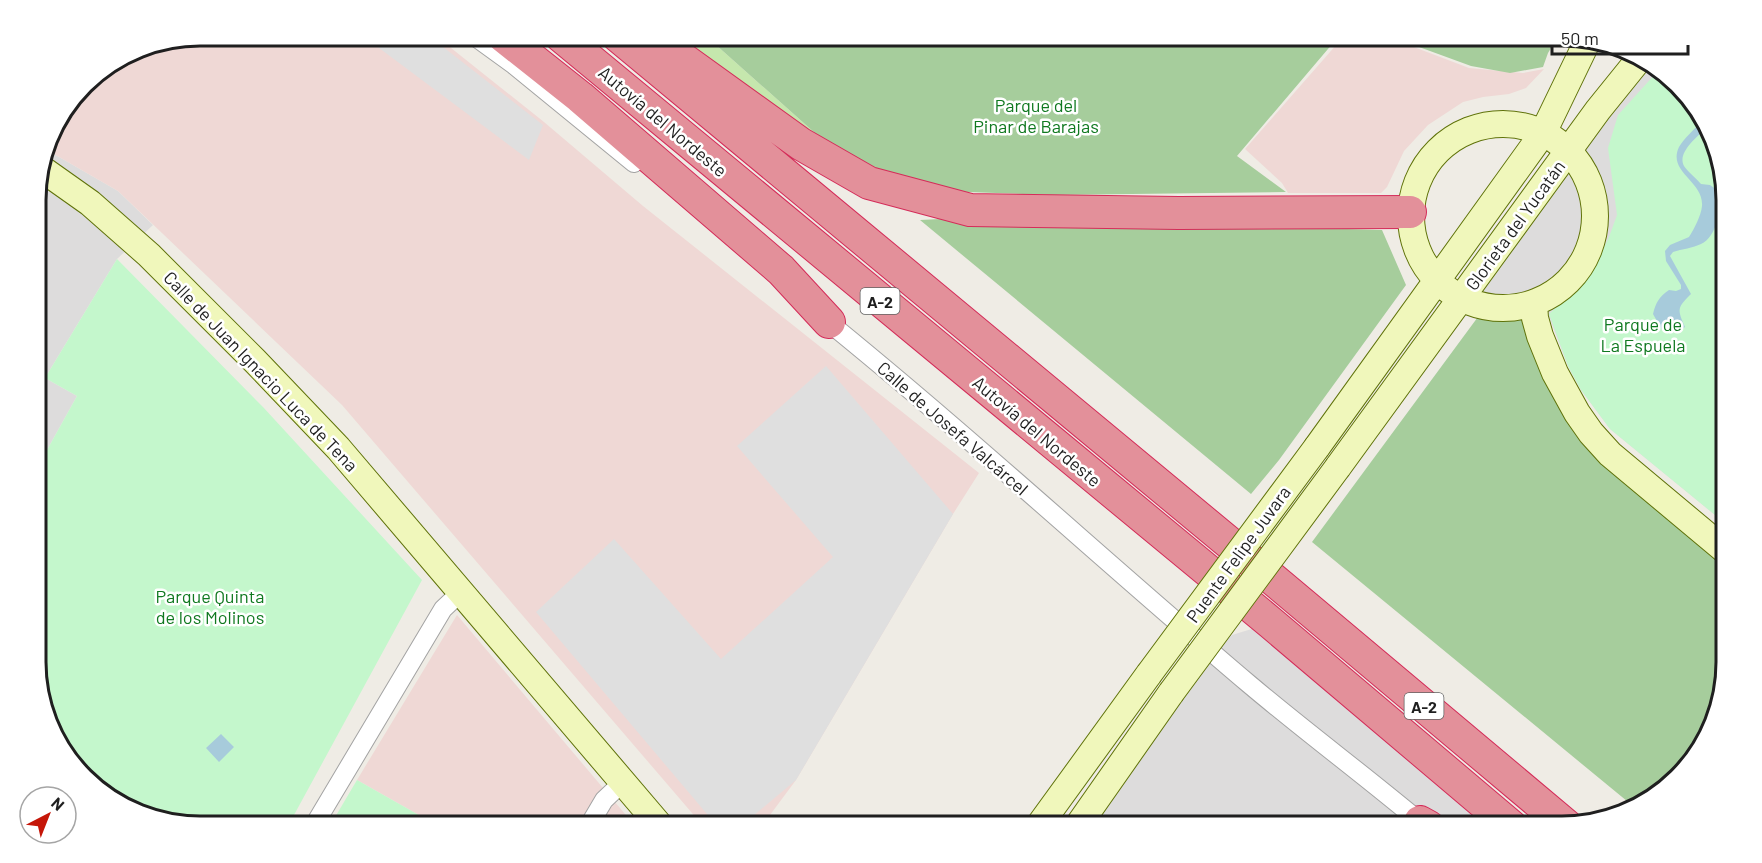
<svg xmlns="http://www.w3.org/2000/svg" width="1762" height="863" viewBox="0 0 1762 863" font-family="Barlow,sans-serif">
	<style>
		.residential { fill: #dddcdc }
		.commercial { fill: #efd8d5 }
		.grass { fill: #c5e7ad }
		.forest { fill: #a6cd9c }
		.park { fill: #c4f7cc }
		.parking { fill: #dfdfdf }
		.water { fill: #a7cbdb }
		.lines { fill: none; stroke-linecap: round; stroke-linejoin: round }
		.street-casing { stroke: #a3a3a3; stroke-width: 20 }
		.secondary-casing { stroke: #5f7209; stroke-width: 28 }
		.highway-casing { stroke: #d42c59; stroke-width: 34 }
		.street { stroke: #fff; stroke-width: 18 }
		.secondary { stroke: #f0f7bb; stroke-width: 26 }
		.highway { stroke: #e3909a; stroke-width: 32 }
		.secondary-bridge-casing { stroke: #5f7209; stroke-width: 28; stroke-linecap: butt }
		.secondary-bridge { stroke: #f0f7bb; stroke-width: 26 }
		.labels { text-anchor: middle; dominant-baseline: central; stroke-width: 5; stroke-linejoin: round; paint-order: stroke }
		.shield { fill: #fff; stroke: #626262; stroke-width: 1.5 }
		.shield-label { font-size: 16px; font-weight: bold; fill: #1f1f1f }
		.park-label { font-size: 18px; fill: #107920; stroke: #fff }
		.street-label { font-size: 18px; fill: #1f1f1f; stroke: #fff }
		.rim { fill: none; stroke: #1f1f1f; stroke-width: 3 }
	</style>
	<rect width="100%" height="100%" fill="#efece5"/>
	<path class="residential" d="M1640,58L1692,101L1725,179L1726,524L1610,429L1581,390L1568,366L1548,314L1534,304L1510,308L1486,306L1462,299Z
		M47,150L118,191L153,225L117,259L45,378L77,396L37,468L36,189Z
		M1271,623L1512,827H1077L1171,693L1232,635Z"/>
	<path class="commercial" d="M201,36H436L544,122L643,206L979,473L953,514L796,780L761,827H704L342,405L118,191L47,150L53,127L92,77L138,48Z
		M1344,36H1385L1469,68L1523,73L1544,69L1526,88L1509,94L1483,97L1463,102L1428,125L1404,151L1387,187L1381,193H1288L1282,183L1245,149Z
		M457,615L636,827H440L357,780Z"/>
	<path class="grass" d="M672,36H706L843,158Z"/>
	<path class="forest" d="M706,36H1339L1237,156L1286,192L1051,195L939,191L843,158Z
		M1389,36H1558L1548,53L1543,67L1510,73L1471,66Z
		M961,218L1382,230L1406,285L1279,460L1251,494L920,220Z
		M1486,306L1523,315L1573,424L1726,561V663L1709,735L1653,799L1633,806L1312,542Z"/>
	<path class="park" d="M1657,72L1692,101L1725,179L1726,524L1610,429L1581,390L1568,366L1549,314L1575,289L1599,258L1609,237L1617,215L1608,148L1618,115Z
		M117,259L263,407L422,580L294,815L292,827H201L128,810L70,762L37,684V468L77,396L45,378Z
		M357,780L440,827H336L331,824Z"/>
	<path class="parking" d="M363,36H429L543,125L529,160Z
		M826,366L953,514L796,780L740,827H718L536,612L614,539L721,659L833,557L737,446Z"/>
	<path class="water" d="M1701,122L1704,130C1696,138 1677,153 1684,166C1688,172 1696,178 1701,184L1710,185L1721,193C1721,209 1717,237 1701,244C1693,248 1682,249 1673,252L1670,256L1691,294C1677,308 1677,309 1685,327C1677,333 1672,333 1662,330L1653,314C1656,302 1659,297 1669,290L1676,291L1681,289V285L1666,261L1665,251L1670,245L1689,237C1694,229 1701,216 1702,206C1704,181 1667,172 1679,147C1684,138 1694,130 1701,122Z
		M221,734L234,747L219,762L206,748Z"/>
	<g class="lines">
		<defs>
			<path id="street" d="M474,36L514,65L634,163
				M822,317C968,435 1106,563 1249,684C1307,733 1368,778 1426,827
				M313,827L443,609L461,592
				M588,827L604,800L623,782"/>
			<path id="secondary" d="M1411 216a92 92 0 1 1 184 0a92 92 0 1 1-184 0Z
				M42,169L90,203L149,255L255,361L338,448L661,827
				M1534,304L1535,318L1540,336L1555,373L1577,413L1591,433L1610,454L1726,551
				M1317,447L1543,133L1587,42
				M1338,467L1598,110L1640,58
				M1038,827L1149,674
				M1077,827L1171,693"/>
			<path id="highway" d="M503,36L580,97L781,270L829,322
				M561,36L1271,623L1512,827
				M618,36L1280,585L1568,827
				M651,36L801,144L869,183L970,210L1179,213L1410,212
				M1420,822L1429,827"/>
		</defs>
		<use href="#street" class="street-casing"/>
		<use href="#secondary" class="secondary-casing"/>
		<use href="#highway" class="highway-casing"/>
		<use href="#street" class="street"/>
		<use href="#secondary" class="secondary"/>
		<use href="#highway" class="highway"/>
		<defs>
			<path id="secondary-bridge" d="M1149,674L1317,447
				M1171,693L1338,467"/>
		</defs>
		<use href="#secondary-bridge" class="secondary-bridge-casing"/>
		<use href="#secondary-bridge" class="secondary-bridge"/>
	</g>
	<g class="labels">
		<g class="shield">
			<rect x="860.5" y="288" width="39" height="26" rx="4.5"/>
			<rect x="1404.5" y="693" width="39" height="26" rx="4.5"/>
		</g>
		<g class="shield-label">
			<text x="880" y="301">A-2</text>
			<text x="1424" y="706">A-2</text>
		</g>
		<g class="park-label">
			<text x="1036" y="105">Parque del<tspan x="1036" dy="21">Pinar de Barajas</tspan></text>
			<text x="1643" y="324">Parque de<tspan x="1643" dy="21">La Espuela</tspan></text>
			<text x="210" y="596">Parque Quinta<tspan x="210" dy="21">de los Molinos</tspan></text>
		</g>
		<g class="street-label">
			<text transform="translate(663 121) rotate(40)">Autovía del Nordeste</text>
			<text transform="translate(1515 225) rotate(-54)">Glorieta del Yucatán</text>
			<text transform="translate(261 371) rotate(46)">Calle de Juan Ignacio Luca de Tena</text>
			<text transform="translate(953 428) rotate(41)">Calle de Josefa Valcárcel</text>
			<text transform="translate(1037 431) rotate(40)">Autovía del Nordeste</text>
			<text transform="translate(1238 554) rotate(-54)">Puente Felipe Juvara</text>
		</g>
	</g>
	<path d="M0 0H1762V863H0ZM200 46H1562A154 154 0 0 1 1716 200V662A154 154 0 0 1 1562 816H200A154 154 0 0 1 46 662V200A154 154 0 0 1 200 46Z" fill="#fff" fill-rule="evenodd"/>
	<path class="rim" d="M200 46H1562A154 154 0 0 1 1716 200V662A154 154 0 0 1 1562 816H200A154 154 0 0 1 46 662V200A154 154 0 0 1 200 46Z"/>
	<g transform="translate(48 815) rotate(42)"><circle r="28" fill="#ffffff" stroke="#a5a5a5" stroke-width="1.5"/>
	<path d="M0-4.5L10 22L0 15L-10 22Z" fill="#c51608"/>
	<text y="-9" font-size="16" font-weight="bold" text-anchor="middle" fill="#1f1f1f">N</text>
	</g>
	<path d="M1552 45v9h136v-9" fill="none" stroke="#1f1f1f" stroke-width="3"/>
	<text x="1561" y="45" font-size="18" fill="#1f1f1f" stroke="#ffffff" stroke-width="4.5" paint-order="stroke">50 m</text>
</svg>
